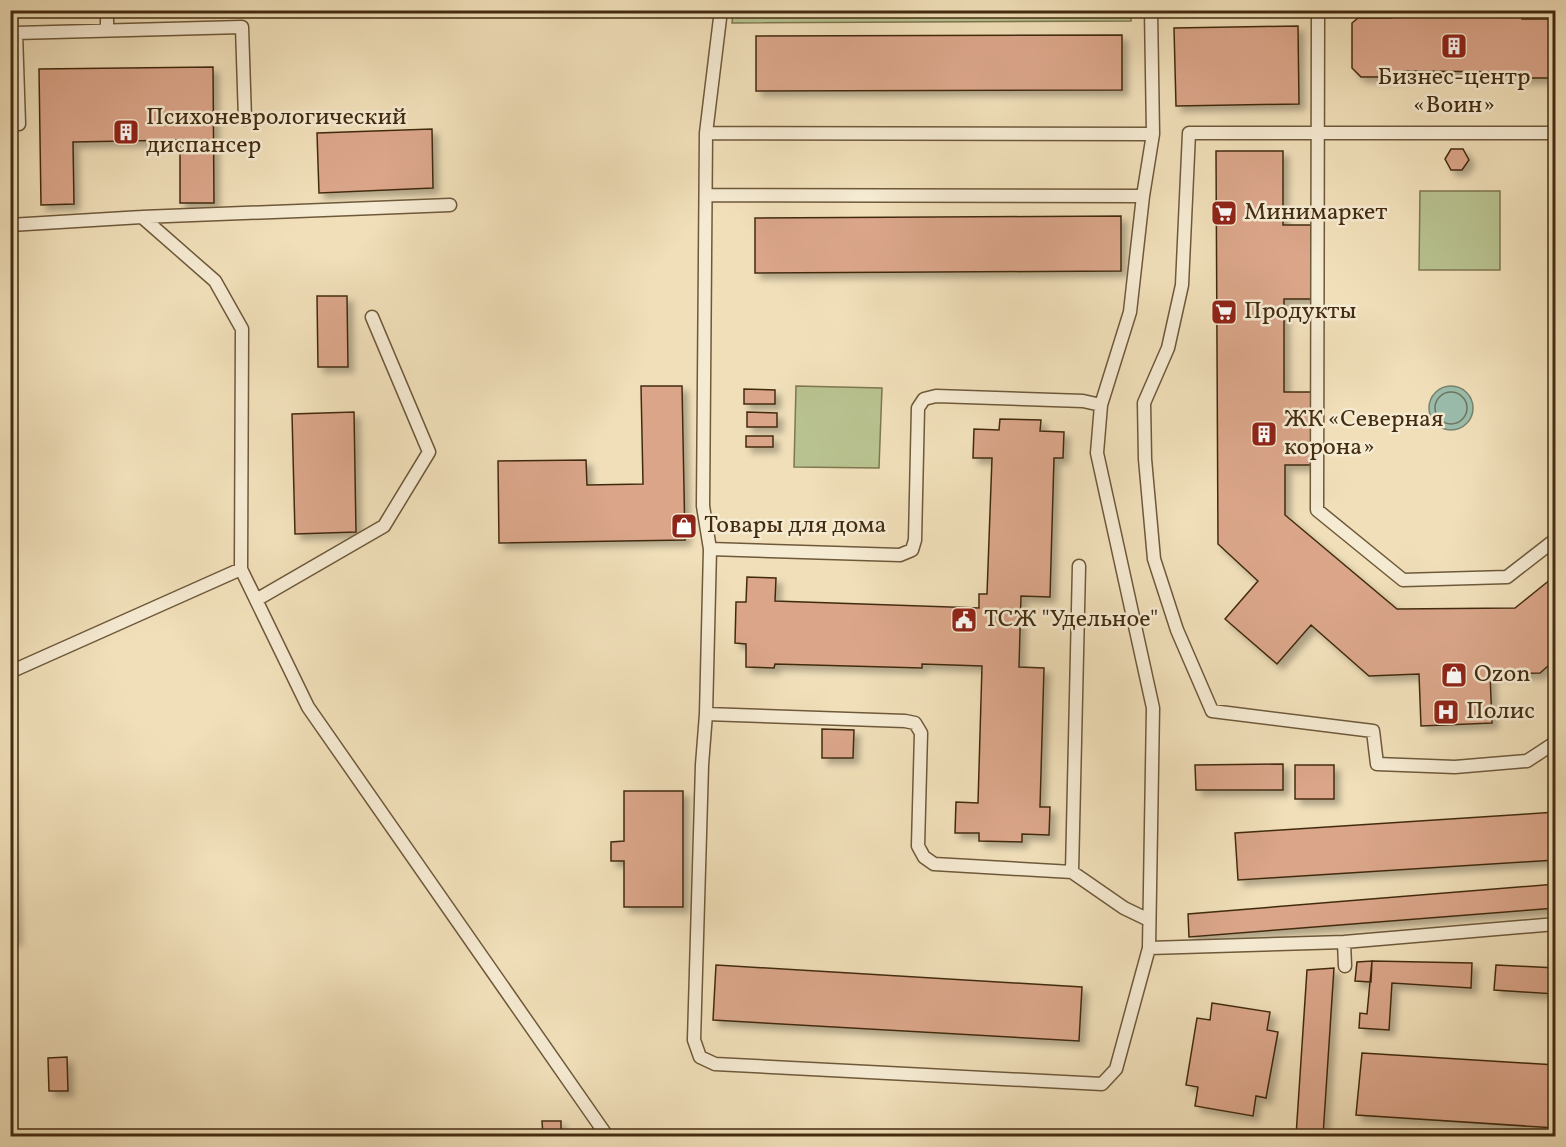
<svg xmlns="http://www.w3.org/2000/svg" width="1566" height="1147" viewBox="0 0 1566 1147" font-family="Vollkorn,serif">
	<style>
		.green { fill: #b8c290; stroke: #7e7750; stroke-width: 1.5 }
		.water { fill: #9bbdac; stroke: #78836e; stroke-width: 1.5 }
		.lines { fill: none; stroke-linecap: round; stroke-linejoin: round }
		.shore { stroke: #6f745e; stroke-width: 1.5 }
		.building { fill: #daa589; stroke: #432c10; stroke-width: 1.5; filter: url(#shadow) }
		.service-casing { stroke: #6e593a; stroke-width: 15 }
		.service { stroke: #f5ead2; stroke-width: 12 }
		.labels { text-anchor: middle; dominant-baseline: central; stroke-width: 5; stroke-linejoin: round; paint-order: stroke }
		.poi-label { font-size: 24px; fill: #432c10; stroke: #f5ead2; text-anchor: start }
	</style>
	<defs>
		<filter id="shadow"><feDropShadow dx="5.5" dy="5.5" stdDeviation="3" flood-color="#0004"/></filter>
	</defs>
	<rect width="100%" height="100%" fill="#f0dfb9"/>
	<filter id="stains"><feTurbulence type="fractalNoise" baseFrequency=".00333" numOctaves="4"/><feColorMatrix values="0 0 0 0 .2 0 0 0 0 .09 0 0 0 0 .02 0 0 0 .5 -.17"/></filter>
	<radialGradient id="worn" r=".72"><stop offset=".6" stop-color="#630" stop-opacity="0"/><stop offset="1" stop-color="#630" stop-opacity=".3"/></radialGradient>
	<path class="green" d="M733,11L1131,10V21L732,23Z
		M1420,191H1500V270H1419Z
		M796,386L882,388L879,468L794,467Z"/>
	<path class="water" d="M1429 408a22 22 0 1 1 44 0a22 22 0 1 1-44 0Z"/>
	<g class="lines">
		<path class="shore" d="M1435 408a16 16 0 1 1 32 0a16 16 0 1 1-32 0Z"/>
	</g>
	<path class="building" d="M1392,10H1522V19H1556V78H1519V72L1404,71V77H1361L1352,68V23L1358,18H1392Z
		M1298,26L1299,104L1176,106L1174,28Z
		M1122,35V90L756,91V36Z
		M213,67L214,203H180V140L73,142L74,204L41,205L39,69Z
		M432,129L433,188L319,193L317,133Z
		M1451,149H1463L1469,160L1462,170H1451L1445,159Z
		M1216,151H1283V225H1311V299H1284V392H1311V465H1285V515L1397,609L1515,608L1556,575V659L1540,673L1490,674L1492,723L1421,726L1419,674L1369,676L1311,625L1277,664L1225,619L1258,581L1218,544Z
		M1121,216V271L755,273V218Z
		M317,296H347L348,367H318Z
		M641,386H682L685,540L499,543L498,461L586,460L587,485L643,484Z
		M744,389L775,390V404H744Z
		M354,412L356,532L295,534L292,414Z
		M747,412L777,413V427H747Z
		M1000,419L1041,420L1040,431L1064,432L1063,458H1054L1050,597L1021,596L1019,667L1044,668L1040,807H1050L1049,835L1022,834V842L979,841V833H955L956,802L978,803L982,666L922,664V668L775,664L774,668L746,667V644L735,643L736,602H746L747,577L776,578L775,601L979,608V594H987L992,458H973L974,429L999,430Z
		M746,436H773V447H746Z
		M822,729L854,730L853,758H822Z
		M1283,764V790H1196L1195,765Z
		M1295,765H1334V799H1295Z
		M10,777L16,939L10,940Z
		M624,791H683V907H624V861H611V842L624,841Z
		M1556,812V860L1238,880L1235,833Z
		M1556,884V908L1189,937L1188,914Z
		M1372,961L1371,982L1355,981L1357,962Z
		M1372,961L1472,963L1471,988L1392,983L1389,1030L1359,1028L1360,1013L1367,1014Z
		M716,965L1082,987L1079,1041L713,1020Z
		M1496,965L1556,968V994L1494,990Z
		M1334,968L1323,1136H1296L1307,970Z
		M1212,1003L1270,1012L1267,1030L1278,1032L1266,1098L1256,1096L1253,1116L1195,1106L1198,1087L1186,1085L1197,1018L1210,1020Z
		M1362,1053L1556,1065V1128L1356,1115Z
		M67,1057L68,1091H49L48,1058Z
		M542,1121H561V1136H543Z"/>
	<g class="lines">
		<defs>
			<path id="service" d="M107,10V31
				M1318,10L1317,510L1403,580L1507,577L1556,539
				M19,124L16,33L242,27L245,119
				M706,133L1153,134
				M1556,133H1189L1182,285L1168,348L1144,403L1145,459L1154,559L1177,630L1212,711L1373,731L1377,764L1455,767L1527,761L1556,742
				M707,195L1143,196
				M142,217L215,281L242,329L241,569L308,707L607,1136
				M10,225L142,217L450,205
				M1101,405L1083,401L936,396L924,399L918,408L915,540L912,550L900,555L710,549L706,714L905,721L915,723L921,733L918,846L924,857L934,864L1072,872L1124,908L1149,920
				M710,549L703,506L706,133L721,10
				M256,600L384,526L429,452L372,317
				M10,672L241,569
				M706,714L702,765L694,1040L700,1057L715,1064L1102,1084L1116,1069L1149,948L1153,708L1097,453L1101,405L1130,312L1143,196L1153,134L1151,10
				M1072,872L1079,566
				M1344,942L1345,966
				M1149,948L1344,942L1556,924"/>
		</defs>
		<use href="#service" class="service-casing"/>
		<use href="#service" class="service"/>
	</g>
	<defs>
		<symbol id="building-square" viewBox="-11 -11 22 22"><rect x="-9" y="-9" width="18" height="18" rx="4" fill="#8f2418" stroke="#f5ead2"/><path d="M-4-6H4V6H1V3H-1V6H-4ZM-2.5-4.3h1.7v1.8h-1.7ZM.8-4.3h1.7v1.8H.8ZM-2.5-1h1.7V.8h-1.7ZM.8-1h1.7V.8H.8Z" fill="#fff"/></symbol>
		<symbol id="supermarket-square" viewBox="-11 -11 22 22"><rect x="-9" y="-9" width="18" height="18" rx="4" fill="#8f2418" stroke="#f5ead2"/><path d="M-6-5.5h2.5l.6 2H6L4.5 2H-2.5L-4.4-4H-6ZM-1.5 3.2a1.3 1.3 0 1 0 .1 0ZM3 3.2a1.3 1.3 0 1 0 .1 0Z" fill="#fff"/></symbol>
		<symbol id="shop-square" viewBox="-11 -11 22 22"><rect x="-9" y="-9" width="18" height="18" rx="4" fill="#8f2418" stroke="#f5ead2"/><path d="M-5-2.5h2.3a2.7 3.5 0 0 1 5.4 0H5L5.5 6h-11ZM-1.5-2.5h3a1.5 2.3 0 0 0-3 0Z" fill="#fff"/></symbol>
		<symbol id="civic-square" viewBox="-11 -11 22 22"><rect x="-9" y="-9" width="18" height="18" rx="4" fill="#8f2418" stroke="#f5ead2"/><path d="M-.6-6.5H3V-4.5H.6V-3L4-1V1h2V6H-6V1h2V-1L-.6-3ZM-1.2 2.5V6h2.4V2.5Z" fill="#fff"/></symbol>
		<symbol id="hospital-square" viewBox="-11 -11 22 22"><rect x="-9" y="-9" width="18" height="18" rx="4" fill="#8f2418" stroke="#f5ead2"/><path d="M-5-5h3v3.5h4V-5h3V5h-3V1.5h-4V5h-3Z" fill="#fff"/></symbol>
	</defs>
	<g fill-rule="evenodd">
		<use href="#building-square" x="1439" y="31" width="30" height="30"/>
		<use href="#building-square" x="111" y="117" width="30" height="30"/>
		<use href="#supermarket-square" x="1209" y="198" width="30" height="30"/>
		<use href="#supermarket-square" x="1209" y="297" width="30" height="30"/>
		<use href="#building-square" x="1249" y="419" width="30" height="30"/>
		<use href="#shop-square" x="669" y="511" width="30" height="30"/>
		<use href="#civic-square" x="949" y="605" width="30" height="30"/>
		<use href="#shop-square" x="1439" y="660" width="30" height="30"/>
		<use href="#hospital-square" x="1431" y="697" width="30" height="30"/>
	</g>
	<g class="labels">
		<g class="poi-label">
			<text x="1454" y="78" text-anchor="middle">Бизнес-центр<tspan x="1454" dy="28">«Воин»</tspan></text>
			<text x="146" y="118">Психоневрологический<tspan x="146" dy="28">диспансер</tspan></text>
			<text x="1244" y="213">Минимаркет</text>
			<text x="1244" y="312">Продукты</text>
			<text x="1284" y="420">ЖК «Северная<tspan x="1284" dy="28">корона»</tspan></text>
			<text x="704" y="526">Товары для дома</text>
			<text x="984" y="620">ТСЖ "Удельное"</text>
			<text x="1474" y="675">Ozon</text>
			<text x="1466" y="712">Полис</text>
		</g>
	</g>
	<rect width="1566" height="1147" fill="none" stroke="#f0dfb9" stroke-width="36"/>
	<rect x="12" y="12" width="1542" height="1123" fill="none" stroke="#432c10" stroke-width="3"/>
	<rect x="18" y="18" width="1530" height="1111" fill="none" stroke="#432c10" stroke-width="1.5"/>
	<rect width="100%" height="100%" filter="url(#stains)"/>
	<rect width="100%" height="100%" fill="url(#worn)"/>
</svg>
